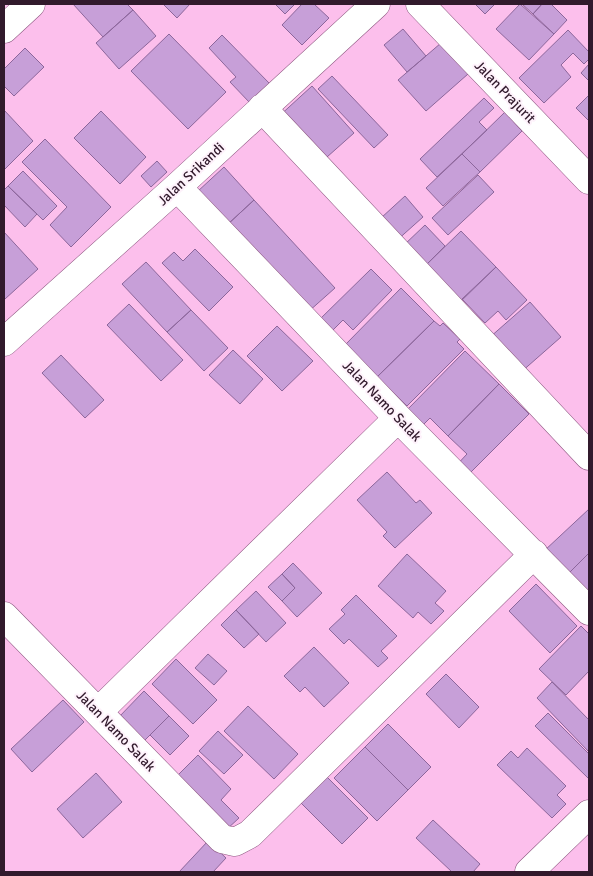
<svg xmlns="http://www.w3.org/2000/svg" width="593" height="876" viewBox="0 0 593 876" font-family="Signika,sans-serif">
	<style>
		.building { fill: #c79fd8; stroke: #8c669b }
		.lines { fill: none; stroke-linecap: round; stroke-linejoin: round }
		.street-casing { stroke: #8d5780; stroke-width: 29 }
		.street { stroke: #fff; stroke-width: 28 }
		.labels { text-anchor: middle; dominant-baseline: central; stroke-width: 4; stroke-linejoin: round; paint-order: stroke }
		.street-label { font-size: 14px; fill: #311a2c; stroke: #fef2fb }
	</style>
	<rect width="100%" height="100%" fill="#fcbfec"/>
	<path class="building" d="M73,4H127L133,10L103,37Z
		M163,4H190L177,18Z
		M275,4H295L285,14Z
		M302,4H314L329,18L302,45L282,25Z
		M475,4H495L485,14Z
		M520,4L554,34L529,60L496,29Z
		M522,4H542L533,14Z
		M542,4H551L567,20L554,34L533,14Z
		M133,10L156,36L119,69L96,43Z
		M403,29L426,56L407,72L384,45Z
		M568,30L589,52V59L584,64L573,53L561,65L571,77L544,103L519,78Z
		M169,34L226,92L188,129L131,71Z
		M222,35L270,84L250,103L230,82L236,77L209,48Z
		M441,43L468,74L426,111L398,80Z
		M25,48L44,67L14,96L4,86V69Z
		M589,64V81L581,73Z
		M332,76L388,135L374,148L318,89Z
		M312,86L354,133L318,165L277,118Z
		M589,95V121L576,108Z
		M484,98L494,108L479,122L487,130L437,177L420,159Z
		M4,110L33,141L4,170Z
		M101,111L146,157L120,184L74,138Z
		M505,112L522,131L480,172L462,154Z
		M45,139L111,207L71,247L50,225L67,207L22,162Z
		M462,154L480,172L443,206L426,188Z
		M157,161L167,172L151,187L141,176Z
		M224,167L254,200L227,225L197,192Z
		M23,171L57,206L43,220L8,186Z
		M478,175L494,192L448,235L432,218Z
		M8,186L37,214L25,227L4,205V190Z
		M405,196L423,217L395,242L381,218Z
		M254,200L335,288L308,312L227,225Z
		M425,225L445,246L423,268L403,246Z
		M461,231L496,267L458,304L423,268Z
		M4,232L38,269L5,299L4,298Z
		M195,249L233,287L209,311L162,263L174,252L183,261Z
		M146,262L191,310L167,332L122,284Z
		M496,267L527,300L506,320L498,311L485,323L462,299Z
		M371,269L392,290L353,330L343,320L330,333L318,321Z
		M401,288L434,321L377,377L345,345Z
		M530,302L561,337L520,373L489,338Z
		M129,304L183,360L161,381L107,325Z
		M191,310L228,348L204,371L167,332Z
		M434,321L440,326L443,323L460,339L457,342L464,349L407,406L377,377Z
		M277,326L313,361L282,391L247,356Z
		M233,350L263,379L240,404L209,375Z
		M465,351L499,384L448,436L430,418L421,427L406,411Z
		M61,355L104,400L85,418L42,373Z
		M499,384L529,414L464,479L453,469L467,454L448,436Z
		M387,472L416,503L420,500L432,513L395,548L383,536L387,532L357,500Z
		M589,509V553L567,575L544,551Z
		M589,553V598L567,575Z
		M407,554L446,591L435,603L444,611L431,624L418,612L413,618L378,586Z
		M293,563L322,593L297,617L282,601L295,588L282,574Z
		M282,574L295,588L282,601L268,587Z
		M536,584L577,626L550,653L509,611Z
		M256,591L286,623L266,642L236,610Z
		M356,595L397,636L381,651L388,658L378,667L349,639L344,644L329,629L345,614L341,610Z
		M236,610L259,634L244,648L221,625Z
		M581,626L589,634V671L566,695L539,669Z
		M314,647L349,683L324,707L305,687L300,692L284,676Z
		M208,654L227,671L214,685L195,668Z
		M176,659L217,700L193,724L152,684Z
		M446,674L479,707L459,728L426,694Z
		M552,682L589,720V752L537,698Z
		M144,691L169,716L142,743L118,718Z
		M63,700L84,722L32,772L11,749Z
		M248,706L298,754L274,779L224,731Z
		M548,713L589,754V779L535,726Z
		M169,716L189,736L170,755L150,735Z
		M388,724L431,767L408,790L365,747Z
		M218,731L243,755L224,774L199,751Z
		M365,747L408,790L377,821L334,778Z
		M527,748L566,786L557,795L566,804L552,818L497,765L511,751L518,758Z
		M198,755L231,789L221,800L239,818L226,830L175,778Z
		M96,773L122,802L83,838L57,809Z
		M325,775L368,818L342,844L299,801Z
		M433,820L480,864L473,872H452L416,838Z
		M208,841L226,858L213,872H179Z"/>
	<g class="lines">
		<defs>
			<path id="street" d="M420,4L589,180
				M4,29L31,4
				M262,108L589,456
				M177,187L398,418L589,611
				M4,342L177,187L376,4
				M4,616L222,839L235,842L250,834L534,554
				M98,712L398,418
				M529,872L589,814"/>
		</defs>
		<use href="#street" class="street-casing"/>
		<use href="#street" class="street"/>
	</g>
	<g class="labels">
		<g class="street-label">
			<text transform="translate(505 92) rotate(46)">Jalan Prajurit</text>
			<text transform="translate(191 174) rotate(-43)">Jalan Srikandi</text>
			<text transform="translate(382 401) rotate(46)">Jalan Namo Salak</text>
			<text transform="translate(116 731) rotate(46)">Jalan Namo Salak</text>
		</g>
	</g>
	<rect width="593" height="876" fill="none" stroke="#311a2c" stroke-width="10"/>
</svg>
